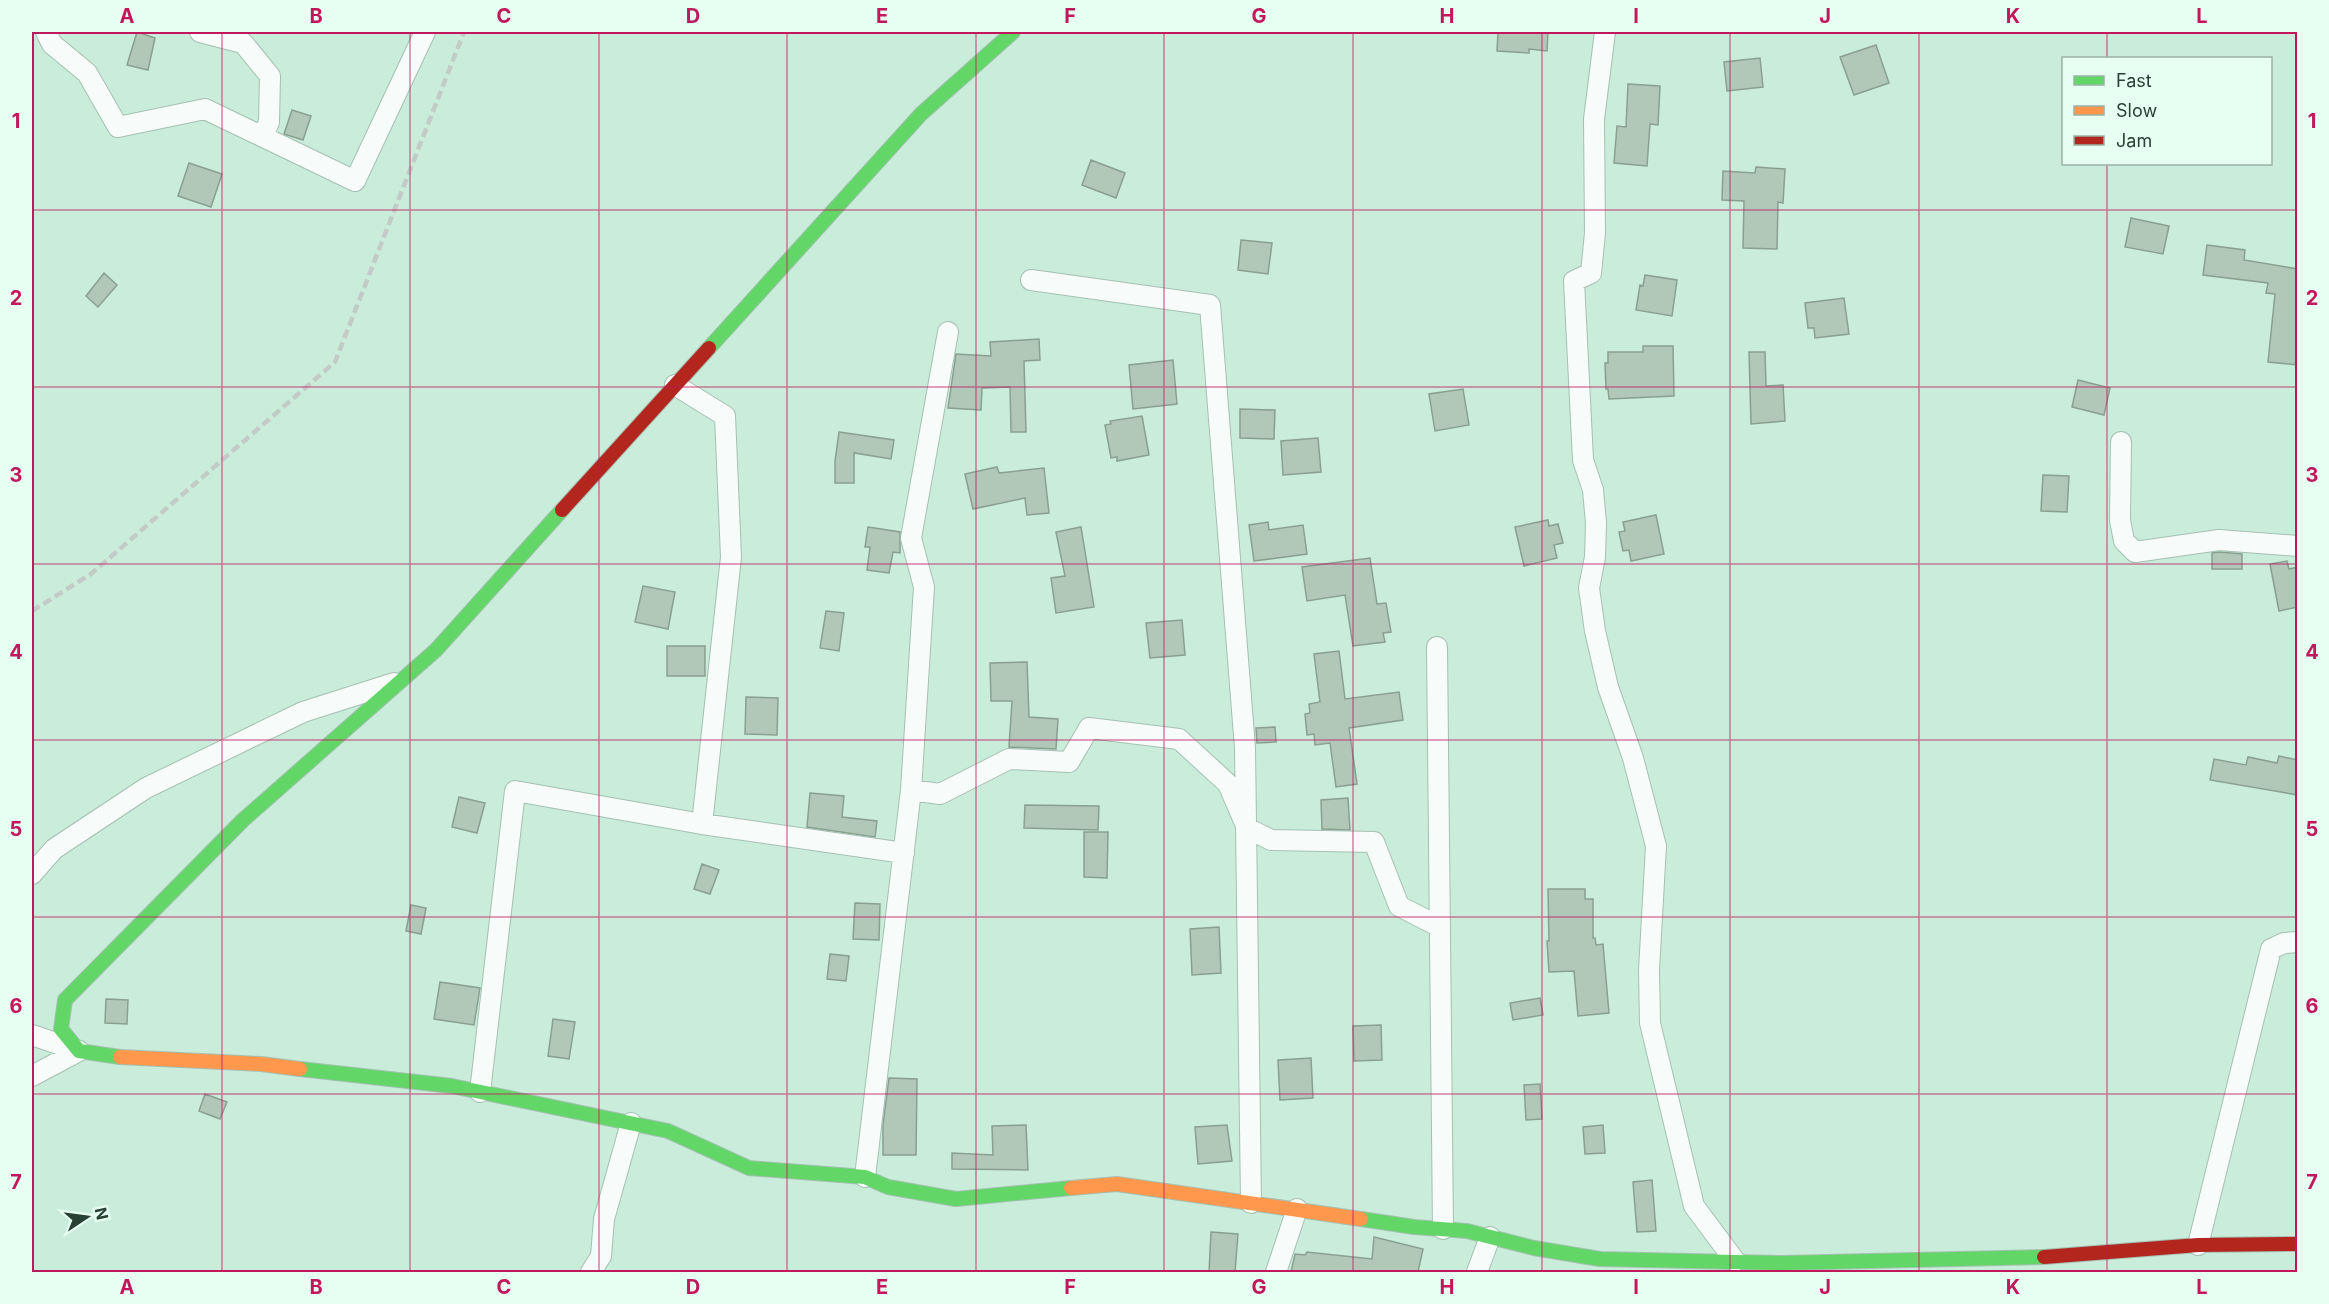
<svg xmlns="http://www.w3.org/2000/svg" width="2329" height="1304" viewBox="0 0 2329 1304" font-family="Inter,sans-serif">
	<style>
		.building { fill: #b1c8b8; stroke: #89a090; stroke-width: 1.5 }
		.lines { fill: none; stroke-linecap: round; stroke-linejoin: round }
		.street-casing { stroke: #a5c0b3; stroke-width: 22 }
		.fast-casing { stroke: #a5c0b3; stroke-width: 16 }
		.slow-casing { stroke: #a5c0b3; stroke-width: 16 }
		.jam-casing { stroke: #a5c0b3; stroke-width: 16 }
		.street { stroke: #f7fcfa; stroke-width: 20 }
		.fast { stroke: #63d668; stroke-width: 14 }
		.slow { stroke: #ff974d; stroke-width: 14 }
		.jam { stroke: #b3261e; stroke-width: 14 }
		.rail { stroke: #c2cbc7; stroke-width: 4.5; stroke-dasharray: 9 4.5; stroke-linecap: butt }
		.grid { fill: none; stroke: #c2185b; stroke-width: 1.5; stroke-opacity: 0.55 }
		.neatline { fill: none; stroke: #c2185b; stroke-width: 2 }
		.grid-label { font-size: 20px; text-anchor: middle; font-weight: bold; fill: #c2185b }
	</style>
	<rect width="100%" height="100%" fill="#caecdb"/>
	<path class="building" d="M137,32L155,38L148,70L127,65Z
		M1498,32H1548L1547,51L1529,49V53L1497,51Z
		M1876,45L1889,83L1854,95L1840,57Z
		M1760,58L1763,87L1727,91L1724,62Z
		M1628,84L1660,86L1658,125L1650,124L1647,166L1614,163L1617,126L1626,127Z
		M292,110L311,116L303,140L284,134Z
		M1091,160L1125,173L1116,198L1082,185Z
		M189,163L222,174L211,207L178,196Z
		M1756,167L1785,169L1783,203L1778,202L1777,249L1743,248L1744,201L1722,200L1723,171L1755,173Z
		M2131,218L2169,226L2163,254L2125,247Z
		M1241,240L1272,243L1268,274L1238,270Z
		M2207,245L2245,250L2244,260L2298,269V365L2268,362L2275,294L2266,293L2268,283L2203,275Z
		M104,273L117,285L98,307L86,296Z
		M1645,275L1677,280L1672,316L1636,310L1640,285L1643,286Z
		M1844,298L1849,334L1815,338L1814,328H1808L1805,303Z
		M1039,339L1040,360L1024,361L1026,432H1011L1010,387L982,388L981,410L948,408L956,354L991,356L990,342Z
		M1643,346H1673L1674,396L1609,399L1608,389H1606L1605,363H1608V352H1643Z
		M1749,352H1765L1766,386L1783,385L1785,421L1751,424Z
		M1173,360L1177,404L1133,409L1129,365Z
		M2078,380L2110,388L2104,415L2072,407Z
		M1463,389L1469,425L1435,431L1429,394Z
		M1240,409L1275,410L1274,439L1240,438Z
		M1142,416L1149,455L1117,461V457L1111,458L1105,425L1111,424L1110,421Z
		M839,432L894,440L891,459L854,453V483H835V461Z
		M1318,438L1321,472L1283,475L1281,441Z
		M997,467L999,473L1044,468L1049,513L1027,515L1025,498L973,509L965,474Z
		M2043,475L2069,476L2067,512L2041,511Z
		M1656,515L1664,554L1631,561L1629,550L1623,551L1619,532L1625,531L1623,522Z
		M1548,520L1549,526L1558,524L1563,543L1554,545L1557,558L1524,566L1515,527Z
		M1268,522L1269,530L1303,525L1307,554L1254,561L1249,525Z
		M868,527L900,532V553L893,552L889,573L867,570L870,547H865Z
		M1081,527L1094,607L1056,613L1051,578L1065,576L1056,532Z
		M2219,552L2242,554V569H2212V553Z
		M1370,558L1377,604L1386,603L1391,632L1383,633L1385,642L1353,646L1345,595L1307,601L1302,567Z
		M2287,561L2289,569L2298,567V607L2279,611L2270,564Z
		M643,586L675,592L668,629L635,622Z
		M826,611L844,613L839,651L820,648Z
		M1182,620L1185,655L1150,658L1146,623Z
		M667,646H705V676H667Z
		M1339,651L1345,699L1399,692L1403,720L1349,728L1357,784L1336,787L1330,743L1315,745L1314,734L1307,735L1305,714L1310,713L1309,704L1320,702L1314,654Z
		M1027,662L1029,717L1058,719L1056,749L1009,747L1012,701H991L990,663Z
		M746,697L778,698L777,735L745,734Z
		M1275,727L1276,742L1257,743L1256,728Z
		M2279,756L2298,760V795L2210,780L2214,759L2246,765L2248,757L2277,763Z
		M810,793L844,796L842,817L877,821L875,837L807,827Z
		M459,797L485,803L477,833L452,827Z
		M1348,798L1350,830L1322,829L1321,800Z
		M1025,805L1099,806L1098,830L1024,828Z
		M1084,832H1108L1107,878L1084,877Z
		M702,864L719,870L710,894L694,889Z
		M1548,889H1585V899H1593V938H1595L1596,945L1603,944L1609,1013L1578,1016L1574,971L1549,972L1547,941H1549Z
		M855,903L880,904L879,940L853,939Z
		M411,905L426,908L421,934L406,931Z
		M1219,927L1221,973L1192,975L1190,929Z
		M830,954L849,956L846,981L827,979Z
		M440,982L480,988L474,1025L434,1019Z
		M1540,998L1543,1015L1513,1020L1510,1003Z
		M106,999L128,1000L127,1024L105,1023Z
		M553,1019L575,1022L569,1059L548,1056Z
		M1381,1025L1382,1060L1354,1061L1353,1026Z
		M1311,1058L1313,1098L1280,1100L1278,1060Z
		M889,1078L917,1079L916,1155H883V1125Z
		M1540,1084L1542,1119L1526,1120L1524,1085Z
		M205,1094L227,1102L220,1119L199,1111Z
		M1026,1125L1028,1170L952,1169V1153L993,1155L992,1126Z
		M1227,1125L1232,1161L1198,1164L1195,1127Z
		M1603,1125L1605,1153L1585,1154L1583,1127Z
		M1652,1180L1656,1231L1637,1232L1633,1182Z
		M1211,1232L1238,1234L1235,1272H1209Z
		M1374,1237L1423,1249L1418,1272H1291L1295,1254L1305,1255L1307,1252L1372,1259Z"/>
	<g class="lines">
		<defs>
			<path id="street" d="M46,32L52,44L87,73L118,127L205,109L355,181L425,32
				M200,32L243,43L270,76L269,122L263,136
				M1605,32L1594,119L1595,233L1591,273L1574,281L1583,460L1593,490L1596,523L1595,557L1589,588L1595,631L1608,687L1633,758L1656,846L1649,970L1650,1023L1694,1206L1735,1261
				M1031,280L1210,305L1245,748L1251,1203
				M675,385L725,416L731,557L702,824
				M2121,442L2120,520L2124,541L2135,552L2219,540L2298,546
				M1437,647L1443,1229
				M911,790L940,794L1009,759L1069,762L1089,728L1179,739L1228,784L1247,828L1271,840L1374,842L1399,906L1440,927
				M32,874L54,849L146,788L303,712L394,683
				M32,1035L79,1051
				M32,1076L79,1051
				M480,1092L515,791L702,824L904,853
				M865,1177L911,790L924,587L911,538L948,332
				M2198,1245L2271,949L2284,943L2298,942
				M591,1272L601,1256L604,1219L631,1123
				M1276,1272L1297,1209
				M1477,1272L1490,1237"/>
			<path id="fast" d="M709,348L921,114L1013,32
				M120,1057L79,1051L61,1029L65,1000L243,820L436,650L562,510
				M300,1069L452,1086L668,1131L749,1168L865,1177L888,1187L956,1199L1071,1188
				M1361,1219L1414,1227L1467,1231L1534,1248L1600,1259L1783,1263L2044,1257"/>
			<path id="slow" d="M120,1057L261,1064L300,1069
				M1071,1188L1117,1184L1361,1219"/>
			<path id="jam" d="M562,510L709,348
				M2044,1257L2198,1245L2298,1244"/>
		</defs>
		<use href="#street" class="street-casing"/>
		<use href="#fast" class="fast-casing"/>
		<use href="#slow" class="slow-casing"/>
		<use href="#jam" class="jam-casing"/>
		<use href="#street" class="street"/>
		<use href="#fast" class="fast"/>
		<use href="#slow" class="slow"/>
		<use href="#jam" class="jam"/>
		<path class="rail" d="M32,611L91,574L335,362L464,32"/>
	</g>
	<path class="grid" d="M222,32V1272M410,32V1272M599,32V1272M787,32V1272M976,32V1272M1164,32V1272M1353,32V1272M1542,32V1272M1730,32V1272M1919,32V1272M2107,32V58M2107,164V1272M32,210H2298M32,387H2298M32,564H2298M32,740H2298M32,917H2298M32,1094H2298"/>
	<rect width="2329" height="1304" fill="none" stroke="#e6fff2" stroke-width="66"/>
	<rect x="2062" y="57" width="210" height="108" fill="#e6fff2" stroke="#9ab3a6" stroke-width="1.5"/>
	<rect x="2074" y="76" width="30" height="9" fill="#63d668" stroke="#9ab3a6" stroke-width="1.5"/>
	<text x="2116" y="87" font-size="18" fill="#274135">Fast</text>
	<rect x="2074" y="106" width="30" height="9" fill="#ff974d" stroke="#9ab3a6" stroke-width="1.5"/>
	<text x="2116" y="117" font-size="18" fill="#274135">Slow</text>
	<rect x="2074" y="136" width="30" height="9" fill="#b3261e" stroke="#9ab3a6" stroke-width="1.5"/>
	<text x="2116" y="147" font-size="18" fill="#274135">Jam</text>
	<g transform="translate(87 1217) rotate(77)" stroke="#e6fff2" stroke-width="4.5" paint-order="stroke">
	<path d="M0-4.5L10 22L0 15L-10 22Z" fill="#274135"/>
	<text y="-9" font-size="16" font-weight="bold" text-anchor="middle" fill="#274135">N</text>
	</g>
	<rect x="33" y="33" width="2263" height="1238" class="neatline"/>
	<g class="grid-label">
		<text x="127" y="23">A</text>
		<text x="316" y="23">B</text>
		<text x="504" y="23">C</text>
		<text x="693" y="23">D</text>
		<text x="882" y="23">E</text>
		<text x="1070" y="23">F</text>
		<text x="1259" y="23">G</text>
		<text x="1447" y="23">H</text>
		<text x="1636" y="23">I</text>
		<text x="1825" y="23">J</text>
		<text x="2013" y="23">K</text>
		<text x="2202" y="23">L</text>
		<text x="16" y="128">1</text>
		<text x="2312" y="128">1</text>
		<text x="16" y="305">2</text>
		<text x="2312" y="305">2</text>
		<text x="16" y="482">3</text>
		<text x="2312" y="482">3</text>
		<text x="16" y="659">4</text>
		<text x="2312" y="659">4</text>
		<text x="16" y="836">5</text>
		<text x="2312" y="836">5</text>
		<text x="16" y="1013">6</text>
		<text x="2312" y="1013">6</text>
		<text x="16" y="1189">7</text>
		<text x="2312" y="1189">7</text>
		<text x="127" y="1294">A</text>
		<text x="316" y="1294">B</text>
		<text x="504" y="1294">C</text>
		<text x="693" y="1294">D</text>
		<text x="882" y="1294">E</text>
		<text x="1070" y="1294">F</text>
		<text x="1259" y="1294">G</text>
		<text x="1447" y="1294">H</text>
		<text x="1636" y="1294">I</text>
		<text x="1825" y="1294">J</text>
		<text x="2013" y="1294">K</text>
		<text x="2202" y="1294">L</text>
	</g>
</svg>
